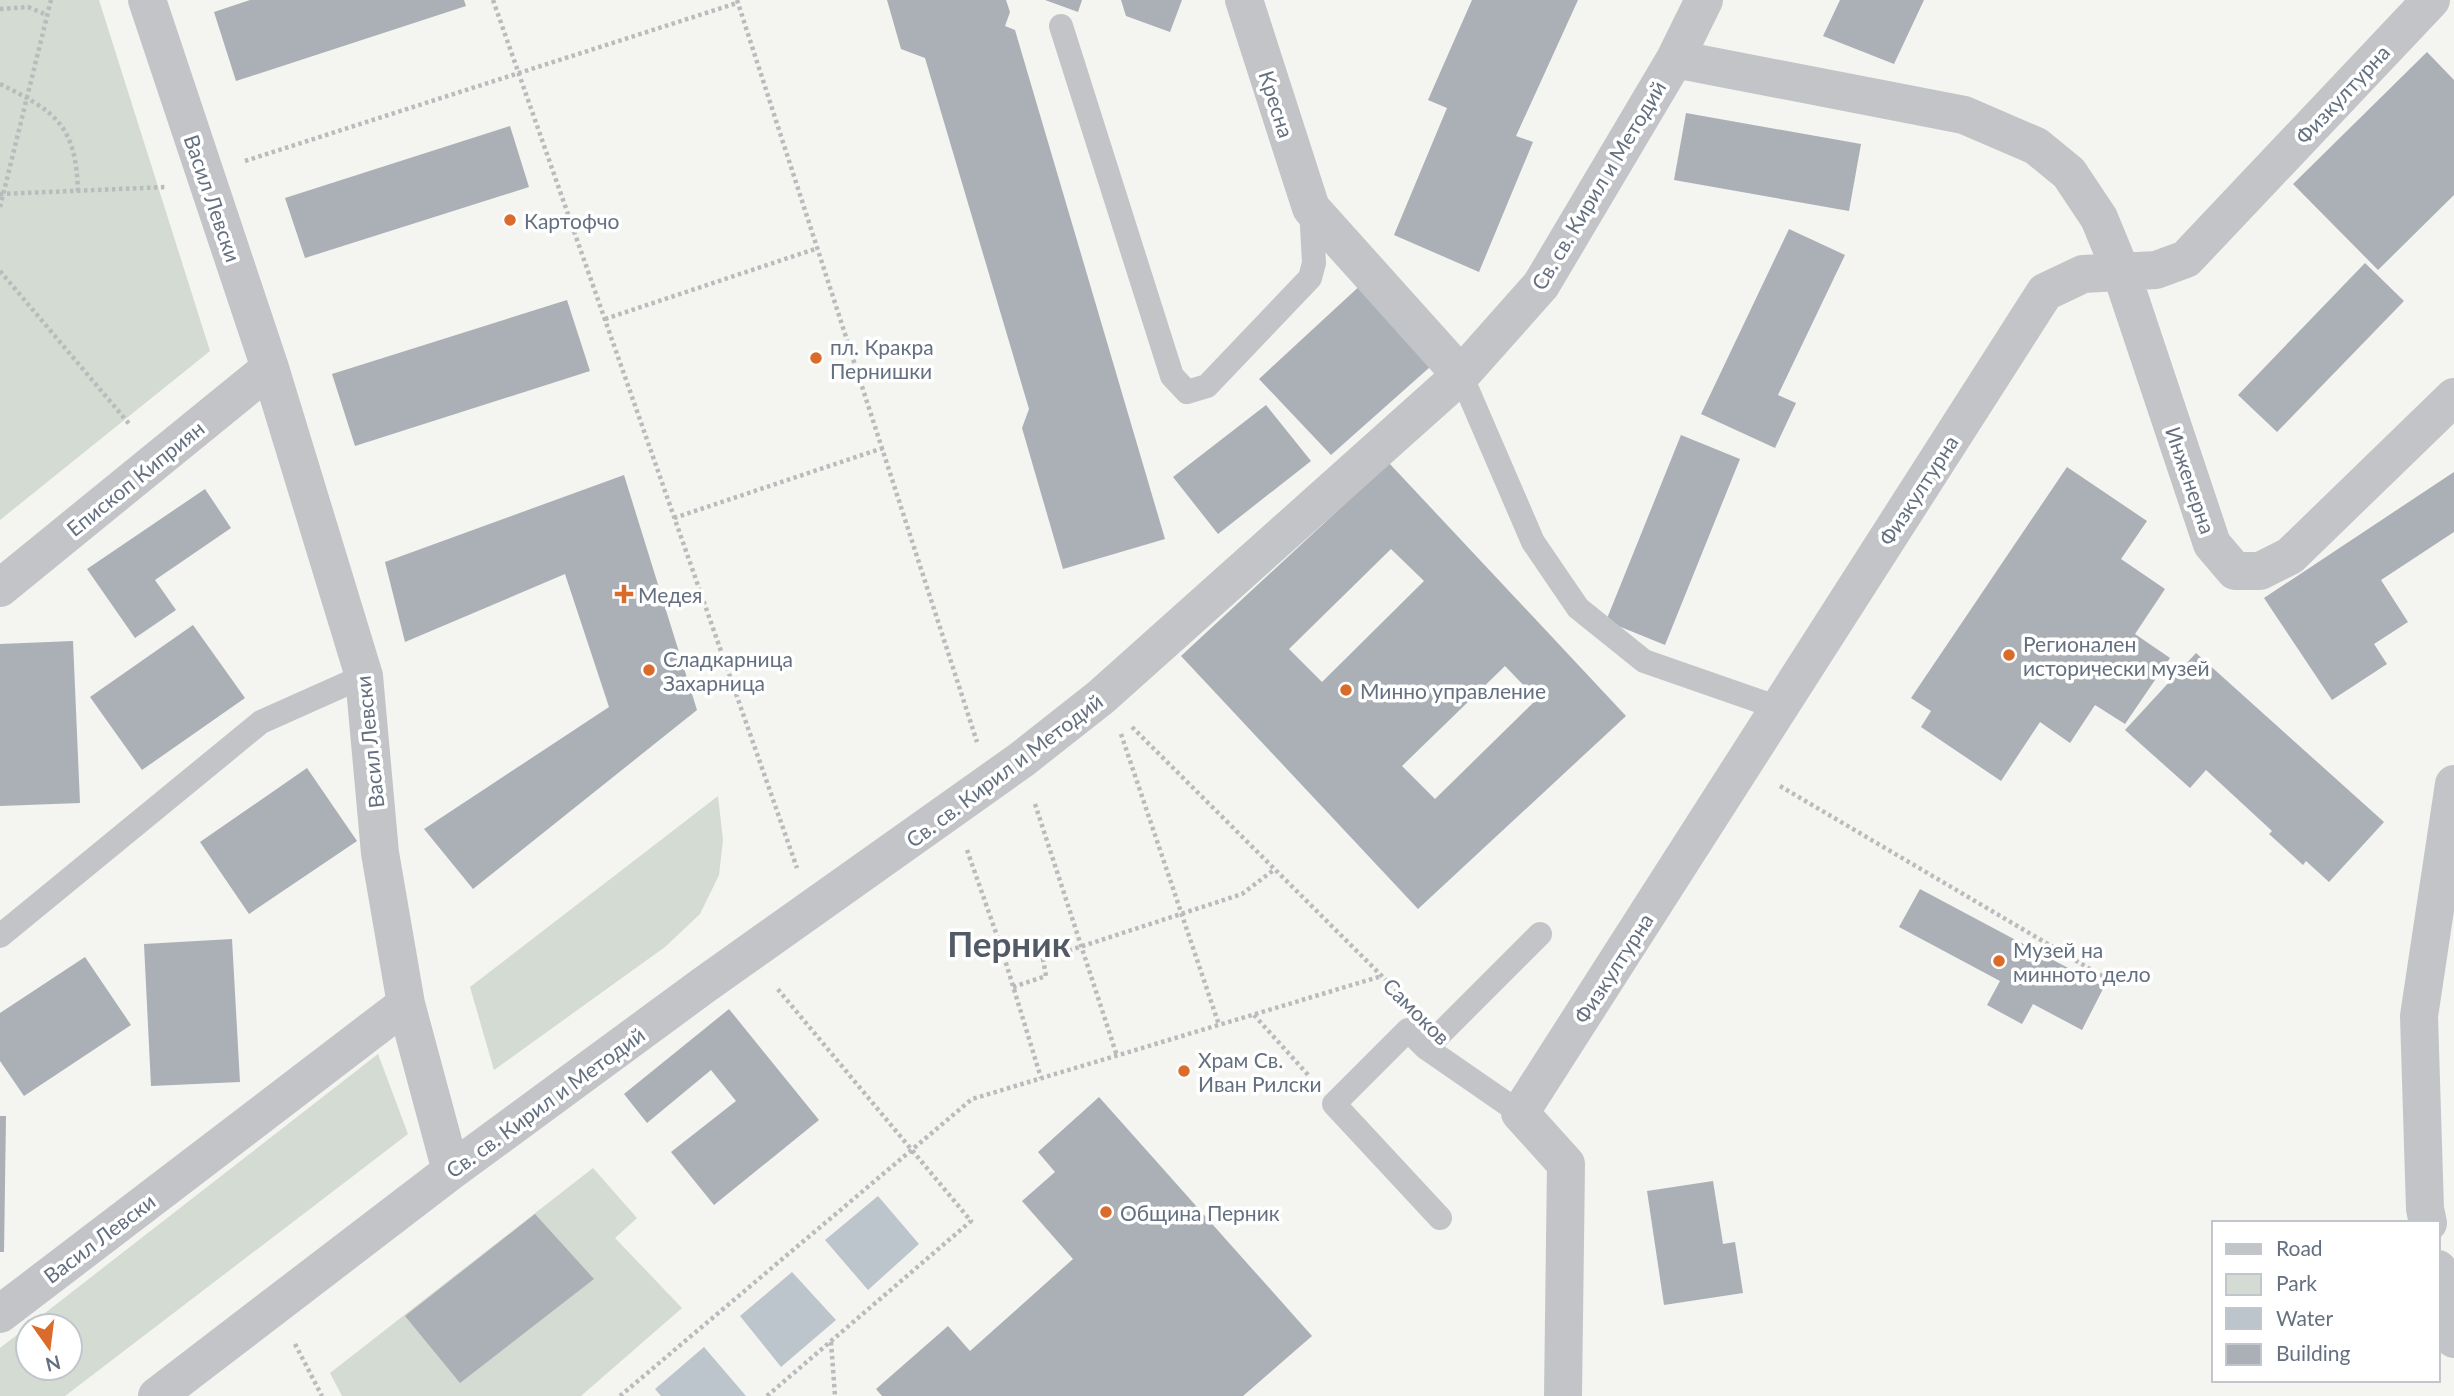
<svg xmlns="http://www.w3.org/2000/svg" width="2454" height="1396" viewBox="0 0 2454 1396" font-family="Lato,sans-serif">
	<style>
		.green { fill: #d4dbd2; fill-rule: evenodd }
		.water { fill: #bdc5cc }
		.building { fill: #aab0b6; fill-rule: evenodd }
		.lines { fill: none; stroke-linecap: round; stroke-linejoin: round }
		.path { stroke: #b9bbbd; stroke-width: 4.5; stroke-dasharray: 3.5 3.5; stroke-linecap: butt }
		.service { stroke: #c2c4c8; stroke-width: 24 }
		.minor { stroke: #c2c4c8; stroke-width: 38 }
		.poi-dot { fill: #db6b2a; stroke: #fff; stroke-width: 2.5 }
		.labels { text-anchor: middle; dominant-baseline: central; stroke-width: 7; stroke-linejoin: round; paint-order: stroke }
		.street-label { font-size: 21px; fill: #647080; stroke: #fff }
		.poi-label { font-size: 21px; fill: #647080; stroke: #fff; text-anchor: start }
		.town-label { font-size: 35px; font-weight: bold; fill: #525a66; stroke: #fff }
	</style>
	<rect width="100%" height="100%" fill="#f4f4f0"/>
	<path class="green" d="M0,0H99L210,351L0,520Z
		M718,796L723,840L719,875L700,914L665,947L494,1070L470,987Z
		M378,1054L408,1134L65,1396H0V1348ZM70,1326V1368H28V1326Z
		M593,1168L637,1218L615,1238L682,1308L581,1396H342L330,1373Z"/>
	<path class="water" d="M878,1196L919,1244L868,1290L825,1240Z
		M792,1272L836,1320L781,1367L740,1316Z
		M704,1347L746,1396H661L655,1389Z"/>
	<path class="building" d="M250,0H464L466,6L236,81L214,12Z
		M887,0H1006L1010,12L1005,26L1015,30L1165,539L1063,569L1022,428L1029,409L925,58L901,49Z
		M1045,0H1082L1078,12Z
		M1121,0H1182L1170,32L1126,16Z
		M1472,0H1578L1516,136L1533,142L1479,272L1394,235L1447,108L1428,100Z
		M1840,0H1924L1894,64L1823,36Z
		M2427,52L2454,80V195L2378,270L2293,184Z
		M1686,113L1861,144L1849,211L1674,180Z
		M510,126L529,187L305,258L285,198Z
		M1789,229L1845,255L1778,395L1796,403L1775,448L1701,414Z
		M2365,263L2404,301L2277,432L2238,395Z
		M1364,282L1439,359L1331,455L1259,379Z
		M567,300L590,371L355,446L332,374Z
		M1266,405L1311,461L1218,534L1173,477Z
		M1681,435L1740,459L1665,645L1606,621Z
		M1389,463L1626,716L1418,909L1181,656ZM1391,549L1424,581L1322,682L1289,649ZM1505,666L1537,699L1435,799L1402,766Z
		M2067,467L2147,521L2121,559L2165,589L2135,634L2170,658L2125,724L2095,705L2070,743L2040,722L2001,781L1921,727L1931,711L1911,698Z
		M2454,472V532L2381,580L2408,622L2374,644L2387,664L2332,700L2264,598Z
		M624,475L697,710L473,889L424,829L609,707L565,574L405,642L385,562Z
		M205,489L231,528L155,580L176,610L135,638L87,569Z
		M193,625L245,698L142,770L90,697Z
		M73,641L80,803L0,806V644Z
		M2196,653L2384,822L2329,882L2306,861L2303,865L2269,834L2272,831L2206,770L2190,788L2125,730Z
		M307,768L357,841L249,914L200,842Z
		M1920,889L2104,987L2082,1030L2033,1004L2022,1024L1987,1005L2000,981L1899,927Z
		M232,939L240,1082L151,1086L144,944Z
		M85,957L131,1025L24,1096L0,1061V1013Z
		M729,1009L819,1120L714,1205L671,1152L736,1101L711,1070L647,1123L624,1094Z
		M1099,1097L1312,1336L1243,1396H882L876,1389L948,1326L970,1351L1073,1259L1022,1201L1055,1172L1038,1152Z
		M0,1116H6L4,1252H0Z
		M1713,1181L1723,1244L1735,1242L1743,1293L1664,1305L1647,1191Z
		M535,1214L594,1279L460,1383L405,1316Z"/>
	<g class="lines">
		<path class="path" d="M493,0L797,868
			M737,0L977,742
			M0,9L28,7L47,15
			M0,84C57,112 76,126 78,192
			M245,161L737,3
			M0,194L167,187
			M0,207L51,0
			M0,271L131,426
			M605,319L818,248
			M674,518L883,448
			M1132,727L1401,995
			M1121,734L1219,1025
			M1780,786L2119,986
			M1035,804L1117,1056
			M967,850L1002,950L1041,1078
			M1002,950L1038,940L1043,959L1242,894L1275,869
			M1013,987L1046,976L1043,959
			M1254,1015L1310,1077
			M831,1342L835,1396
			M295,1344L322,1396
			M620,1396L972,1099L1382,976
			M767,1396L971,1221L776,987"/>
		<path class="service" d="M1061,26L1172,376L1187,392L1207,386L1310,278L1314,263L1311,208
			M1461,375L1533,542L1578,608L1644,661L1779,708
			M0,936L261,722L364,676
			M1426,1048L1540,934
			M1440,1218L1334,1104L1408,1030L1426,1048L1520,1113"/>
		<path class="minor" d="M1244,0L1311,208L1461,375
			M1675,59L1964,115L2036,146L2069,173L2099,218L2120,269L2212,544L2235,571H2260L2290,556L2454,397
			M0,588L270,368
			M406,1004L451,1171
			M2428,1223L2425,1209L2419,1016L2454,784
			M2438,1269L2454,1339
			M0,1314L406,1004L380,853L364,676L270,368L147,0
			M157,1396L451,1171L704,985L1021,760L1101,697L1461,375L1541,285L1675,59L1704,0
			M1563,1396L1566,1164L1520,1113L2045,292L2083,274L2156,270L2186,259L2431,0"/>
	</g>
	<g class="poi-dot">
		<circle cx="510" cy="220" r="7"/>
		<circle cx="816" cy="358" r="7"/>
		<path d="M620.5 583.5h7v7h7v7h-7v7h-7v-7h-7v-7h7z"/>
		<circle cx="2009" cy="655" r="7"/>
		<circle cx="649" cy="670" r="7"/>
		<circle cx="1346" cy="690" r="7"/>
		<circle cx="1999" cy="961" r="7"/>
		<circle cx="1184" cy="1071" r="7"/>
		<circle cx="1106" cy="1212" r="7"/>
	</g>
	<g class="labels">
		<g class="street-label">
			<text transform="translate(2342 94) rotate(-47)">Физкултурна</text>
			<text transform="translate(1277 104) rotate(72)">Кресна</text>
			<text transform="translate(1598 185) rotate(-59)">Св. св. Кирил и Методий</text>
			<text transform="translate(213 198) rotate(71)">Васил Левски</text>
			<text transform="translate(135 478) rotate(-39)">Епископ Киприян</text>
			<text transform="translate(2191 480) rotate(71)">Инженерна</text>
			<text transform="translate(1918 490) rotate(-57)">Физкултурна</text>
			<text transform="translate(369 742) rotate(-96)">Васил Левски</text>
			<text transform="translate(1004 770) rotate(-37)">Св. св. Кирил и Методий</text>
			<text transform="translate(1613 968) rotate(-57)">Физкултурна</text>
			<text transform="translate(1417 1011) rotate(45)">Самоков</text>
			<text transform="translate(545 1102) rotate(-36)">Св. св. Кирил и Методий</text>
			<text transform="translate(99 1238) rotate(-37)">Васил Левски</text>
		</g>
		<g class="poi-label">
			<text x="524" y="220">Картофчо</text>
			<text x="830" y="346">пл. Кракра<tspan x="830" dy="24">Пернишки</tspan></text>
			<text x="638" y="594">Медея</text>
			<text x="2023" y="643">Регионален<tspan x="2023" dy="24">исторически музей</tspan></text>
			<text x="663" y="658">Сладкарница<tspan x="663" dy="24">Захарница</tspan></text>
			<text x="1360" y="690">Минно управление</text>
			<text x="2013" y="949">Музей на<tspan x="2013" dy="24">минното дело</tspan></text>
			<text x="1198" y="1059">Храм Св.<tspan x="1198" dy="24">Иван Рилски</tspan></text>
			<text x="1120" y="1212">Община Перник</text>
		</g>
		<g class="town-label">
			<text x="1009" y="943">Перник</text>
		</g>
	</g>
	<rect x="2212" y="1221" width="228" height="161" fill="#ffffff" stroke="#c1c6cc" stroke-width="2"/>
	<rect x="2226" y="1244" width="35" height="10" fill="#c2c4c8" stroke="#c1c6cc" stroke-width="2"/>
	<text x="2276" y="1256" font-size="21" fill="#647080">Road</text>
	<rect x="2226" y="1274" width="35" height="21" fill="#d4dbd2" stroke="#c1c6cc" stroke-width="2"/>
	<text x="2276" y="1291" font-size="21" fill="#647080">Park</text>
	<rect x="2226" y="1308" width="35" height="21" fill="#bdc5cc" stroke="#c1c6cc" stroke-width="2"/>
	<text x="2276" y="1326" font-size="21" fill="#647080">Water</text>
	<rect x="2226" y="1344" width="35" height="21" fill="#aab0b6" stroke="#c1c6cc" stroke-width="2"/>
	<text x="2276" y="1361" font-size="21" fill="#647080">Building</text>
	<g transform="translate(49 1347) rotate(166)"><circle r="33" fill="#ffffff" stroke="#c1c6cc" stroke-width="2"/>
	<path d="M0-5L12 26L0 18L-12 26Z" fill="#db6b2a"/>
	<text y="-10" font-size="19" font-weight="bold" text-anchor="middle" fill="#647080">N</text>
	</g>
</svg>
